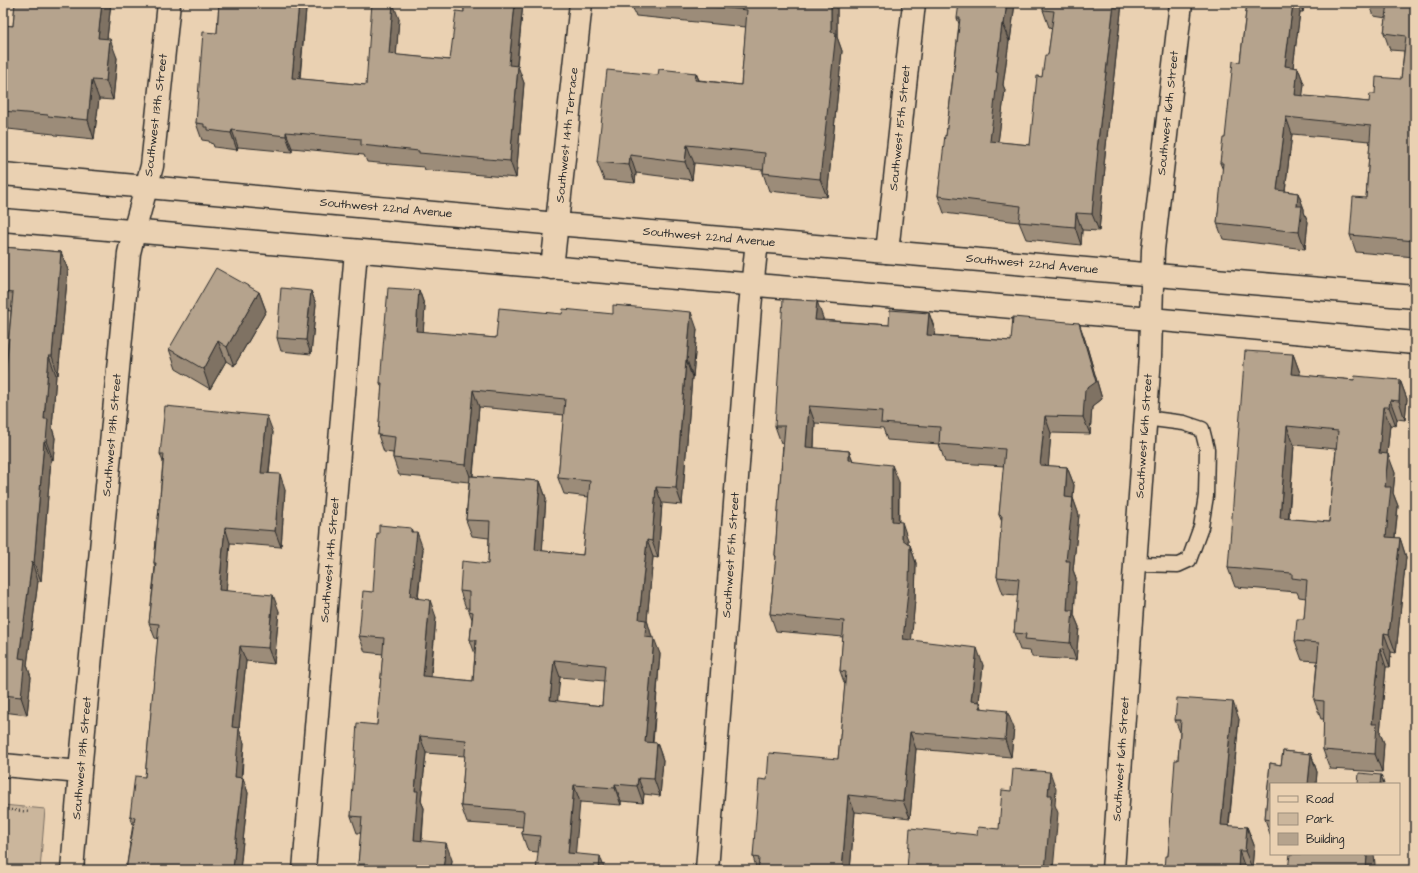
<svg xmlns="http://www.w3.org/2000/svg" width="1418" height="873" viewBox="0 0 1418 873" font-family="'Architects Daughter',sans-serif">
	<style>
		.park { fill: #cbb69c; stroke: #7b7064 }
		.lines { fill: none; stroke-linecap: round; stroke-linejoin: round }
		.lane-casing { stroke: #2b2b2b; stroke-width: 17 }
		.street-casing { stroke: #2b2b2b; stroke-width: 25 }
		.secondary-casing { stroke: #2b2b2b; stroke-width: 25 }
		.path { stroke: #2b2b2b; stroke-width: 2.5; stroke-dasharray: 1 3; stroke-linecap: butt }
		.lane { stroke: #ead1b2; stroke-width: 14 }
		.street { stroke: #ead1b2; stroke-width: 22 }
		.secondary { stroke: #ead1b2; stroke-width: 22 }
		.wall { fill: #9c8c79; stroke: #2b2b2b; fill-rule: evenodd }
		.shaded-wall { fill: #7f7263; stroke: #2b2b2b }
		.building { fill: #b5a38d; stroke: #2b2b2b; fill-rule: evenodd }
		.labels { text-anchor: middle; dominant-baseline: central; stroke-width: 4; stroke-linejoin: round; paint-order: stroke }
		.street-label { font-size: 12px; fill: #2b2b2b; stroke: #ead1b2 }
	</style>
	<rect width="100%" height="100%" fill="#ead1b2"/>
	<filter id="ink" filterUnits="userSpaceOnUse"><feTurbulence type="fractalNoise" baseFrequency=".025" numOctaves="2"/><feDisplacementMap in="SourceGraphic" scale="8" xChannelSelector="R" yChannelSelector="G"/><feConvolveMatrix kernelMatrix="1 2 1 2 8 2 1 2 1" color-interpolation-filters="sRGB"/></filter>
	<g filter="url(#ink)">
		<path class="park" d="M3,805L45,809L40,870H3Z"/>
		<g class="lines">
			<defs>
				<path id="lane" d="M1134,564L1178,565L1189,560L1201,527L1206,496L1207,449L1202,429L1184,423L1145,418"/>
				<path id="street" d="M887,252L914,3
					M552,268L581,3
					M3,765L80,772
					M72,870L80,772L129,253L134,232L152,166L169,3
					M304,870L356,251
					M707,870L750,307L757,241"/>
				<path id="secondary" d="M3,174L557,224L1415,297
					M3,220L1151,319L1415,343
					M1113,870L1150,357L1153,250L1181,3"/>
			</defs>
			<use href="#lane" class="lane-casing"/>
			<use href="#street" class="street-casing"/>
			<use href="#secondary" class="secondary-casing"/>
			<path class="path" d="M3,809L30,812"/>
			<use href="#lane" class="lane"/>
			<use href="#street" class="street"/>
			<use href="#secondary" class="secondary"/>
		</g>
		<path class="wall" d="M15,3H111L107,39L117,58L113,100L99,99L94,139L55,135L54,134L8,129L3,116V25L13,26Z
			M219,3H309L308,9H306L300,79L366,85L399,19L396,55L450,60L464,12V3H523L517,66L524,83L516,178L425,170L424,167L367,162L364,155L292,148V152L238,147L237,150L214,147L213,144L210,143L209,141L202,140L196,123L217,33Z
			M631,3H837V37L842,51L827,197L769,191L763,173V170L694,163L692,180L636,173L635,183L604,180L597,162L658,75L696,73L699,80L741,85L746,27L636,16Z
			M1015,3L1010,41H1009L1003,85L1005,90L998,142L1030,145L1042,77L1048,55L1052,28L1049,27L1043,10L1044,3H1122L1104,164L1105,167L1099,231L1082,230L1081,245L1026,239L1019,222L944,213L938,196L946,136L959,24L957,18Z
			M1247,3H1304L1303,12H1300L1293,67L1298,68L1304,84L1302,96L1369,102L1375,94L1401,79L1404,51L1390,50L1384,33L1386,18L1374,16L1369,3H1415V257L1356,252L1350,235L1366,198L1370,141L1292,134L1285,191L1298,193L1304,209V212L1308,222L1305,249L1223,239L1217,223L1223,170L1220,163L1225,138L1240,62Z
			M3,247L61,252L68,270L58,375H56L52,428L55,438L53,460L51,459L41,581H38L27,665L31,677L27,715L3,712V390H4L11,311L3,310Z
			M419,290L425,307L423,332L496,338L697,329L693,377H692L682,505L662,503L658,558L653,557L647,620L652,638L660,654L653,743H657L663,760L660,796L644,794L643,803L621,801V805L580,802L538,852L528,851L522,834L523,827L467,823L461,806L465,756L426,753L421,801L424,808L422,841L452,860L451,870H360L358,864L361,833H357L351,816L377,725L383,654L365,652L359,636L373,592L412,532L423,549L418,599L436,617L431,677L473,681L475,654L470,640L472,619L469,611V608H466L460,591L488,564L489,538L472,536L466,520L469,482L399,475L393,458V453L384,452L378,435L382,388L380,383ZM479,407L564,415L558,478L564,494L589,497L583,555L542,551L546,498L540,481L473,476ZM560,677L604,681L602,706L557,701Z
			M311,291L316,304L311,354L281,351L277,338Z
			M259,292L266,311L234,366L226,361L210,389L176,369L169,349Z
			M929,313L935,330L934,335L1011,341L1079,323L1085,340L1102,399L1092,407L1090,434L1051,433L1048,466L1067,467L1074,485L1073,498L1079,515L1073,570L1076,578L1074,615L1079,627L1076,660L1032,657L1030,651L1020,650L1014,633L1018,595L1003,594L997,577L1002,522L999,515L1004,466L945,462L939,444L887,440L883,428L815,423L814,448L849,451L853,461L899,482V522L908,540V544L910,545L916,563L915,600L911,640L983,665L979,702H980L982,709L1014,728L1011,757L916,749L910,818L855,812L850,870H757L753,857L767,780L838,759L845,685L840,671L843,637L776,631L770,614L776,559L775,555L783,443H781L775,426L823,318V320L889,325Z
			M1293,354L1300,373L1299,375L1354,380H1400L1407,399L1405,420L1397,419L1396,426L1390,425L1387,454L1395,473L1393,493L1398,506L1395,538H1400L1406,557L1396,653L1391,652L1390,667H1386L1380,733L1384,743L1382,772L1330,769L1323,750L1324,719H1321L1314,700L1317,661L1302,660L1295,641L1304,619L1306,598L1299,597L1297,592L1235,587L1228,568ZM1294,445L1336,449L1329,522L1289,519Z
			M273,432L269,474L285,490L281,547L230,543L226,591L279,611L274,664L246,661L239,728L244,743L242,777L243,778L248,793L240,870H126L133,824L130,816L145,777L158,639L155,638L149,623L155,567L154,563L163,462L160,454Z
			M1239,719L1229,826L1247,827L1254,845L1252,868H1245V870H1164L1168,856L1178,760L1180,732L1175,720Z
			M1283,751L1311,754L1317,772L1316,784H1271V837L1265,819L1270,763L1281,765Z"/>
		<path class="shaded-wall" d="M102,3H111L105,56L98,38Z
			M299,3H304L306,9L298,95L292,78Z
			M306,3H309L308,9Z
			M393,3L399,19L395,71L389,54Z
			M515,3H523L515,82L509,65Z
			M831,3H837V37L842,51L827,197L820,179L831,32Z
			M1007,3H1015L1010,41L1004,24Z
			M1114,3H1122L1104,164L1105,167L1099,231L1092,214L1097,150Z
			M1293,3H1297L1300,12L1291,83L1285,66Z
			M1300,3H1304L1303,12Z
			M1002,24L1009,41L1003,85L1005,90L996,158L990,141L996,72Z
			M110,39L117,58L113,100L106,81Z
			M518,66L524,83L516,178L510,161Z
			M1298,68L1304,84L1301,111L1295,95Z
			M696,73L703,91L695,80Z
			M92,80L99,99L94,139L88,120Z
			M1286,117L1292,134L1283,207L1277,190Z
			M232,130L238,147L237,150L231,133Z
			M286,132L292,148V152L286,136Z
			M687,145L694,163L692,180L685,162Z
			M630,155L636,173L635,183L629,165Z
			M1298,193L1304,209V212L1308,222L1305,249L1299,232L1297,206Z
			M1076,213L1082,230L1081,245L1075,227Z
			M61,252L68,270L58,375L52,356Z
			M419,290L425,307L422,348L416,331Z
			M311,291L316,304L311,354L306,340Z
			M259,292L266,311L234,366L227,347Z
			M817,301L823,318L822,337L815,320Z
			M691,312L697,329L693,377L687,360Z
			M929,313L935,330L933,352L927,335Z
			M1079,323L1085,340L1102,399L1092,407L1090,434L1083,417Z
			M218,341L226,361L210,389L203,369Z
			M1293,354L1300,373L1298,393L1291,374Z
			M49,356L56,375L52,428L55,438L53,460L46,441L44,419Z
			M686,360L692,377L682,505L676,488Z
			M1400,380L1407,399L1405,420L1399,401Z
			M473,390L479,407L472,482L466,465Z
			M1390,400L1397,419L1396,426L1389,407Z
			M809,406L815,423L813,465L806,447Z
			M1383,407L1390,425L1385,472L1379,453Z
			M267,416L273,432L267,489L261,473Z
			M1045,416L1051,433L1047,482L1040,465Z
			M1287,426L1294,445L1287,537L1280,518Z
			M44,441L51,459L41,581L34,563Z
			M849,451L856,468L849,460Z
			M1388,454L1395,473L1393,493L1398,506L1393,556L1386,537L1385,487Z
			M892,465L899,482L898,538L892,521Z
			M1067,467L1074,485L1072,509L1073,498L1079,515L1073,570L1076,578L1074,615L1079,627L1076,660L1070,643L1067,610L1066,561L1065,497Z
			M280,474L285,490L281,547L275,531Z
			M540,481L546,498L541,567L535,550Z
			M656,487L662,503L658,558L652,541Z
			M902,522L908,540V556L902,539Z
			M225,527L230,543L225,606L219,590Z
			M411,528L416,541L417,532L423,549L417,602L410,596Z
			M1400,538L1406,557L1396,653L1389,634Z
			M647,540L653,557L647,620L652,637L651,654L639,619Z
			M910,545L916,563L915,600L910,656L903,639Z
			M32,562L38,581L27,665L31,677L27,715L21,697L19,658Z
			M273,595L279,611L274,664L268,648Z
			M430,600L436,617L429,693L423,676Z
			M1384,633L1391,652L1390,667L1383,648Z
			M654,638L660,654L651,758L645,742Z
			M240,646L246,661L239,728L244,743L240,792L235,777L232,727Z
			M977,648L983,665L977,719L971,701Z
			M1380,648L1386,667L1380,733L1384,743L1382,772L1375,754L1372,724Z
			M554,660L560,677L556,717L550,700Z
			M980,702L986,719L980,708Z
			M1233,702L1239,719L1227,842L1221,825Z
			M1007,711L1014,728L1011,757L1005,740Z
			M910,732L916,749L910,818L903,801Z
			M420,736L426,753L421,801L424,808L420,857L414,840L415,791Z
			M657,743L663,760L660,796L654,779Z
			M1311,754L1317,772L1316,784H1308Z
			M1050,772L1056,789L1055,805L1058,813L1053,870H1045L1048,795Z
			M1381,775L1384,784H1380Z
			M243,778L248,793L240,870H233L235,847Z
			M638,778L644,794L643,803L637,786Z
			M615,784L621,801V805L615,788Z
			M574,785L580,802L574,870L568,853Z
			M848,795L855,812L850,870H842Z
			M1247,827L1254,845L1252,868L1245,851Z
			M446,843L452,860L451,870H443Z
			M1239,851L1245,868V870H1238Z
			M1367,854H1374L1375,864L1374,870H1366Z
			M600,856L605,870H599Z"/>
		<path class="building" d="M15,3H102L98,38L110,39L106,81L92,80L88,120L48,116V115L3,111V25L13,26Z
			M219,3H299L292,78L366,85L372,3H393L389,54L450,60L456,11L464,12V3H515L509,65L518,66L510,161L419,153V151L361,145V139L286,132V136L232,130L231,133L208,130V127H204V124L196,123L203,32L217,33Z
			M678,3H831V32L836,33L820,179L763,173L765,153L687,145L685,162L630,155L629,165L597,162L607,70L658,75L659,69L696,73L695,80L741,85L747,10Z
			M959,3H1007L1004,24H1002L996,72L998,73L990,141L1030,145L1037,76L1042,77L1045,55H1048L1054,11L1043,10L1044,3H1114L1097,150H1098L1092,214L1076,213L1075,227L1019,222L1021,206L938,196L945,135L946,136L960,18H957Z
			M1247,3H1293L1285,66L1298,68L1295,95L1369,102L1370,94H1375L1376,77L1401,79L1406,36L1384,33L1388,3H1415V241L1350,235L1353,197L1366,198L1371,126L1286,117L1277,190L1298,193L1297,206H1302L1299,232L1217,223L1223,163H1220L1223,138H1225L1233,61L1240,62Z
			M3,247L61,252L52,356H49L44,419H48L46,441H44L34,563L32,562L19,658L25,659L21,697L3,695V390H4L13,293L3,292Z
			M216,268L259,292L227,347L218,341L203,369L169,349Z
			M281,288L311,291L306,340L277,338Z
			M388,288L419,290L416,331L496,338L499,308L562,314L563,309L613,314V305L691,312L687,360H686L676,488L656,487L652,541L647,540L639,619L646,620L645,637L654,638L645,742L657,743L654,779L638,778L637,786L615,784V788L574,785L568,853L600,856L599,870H536L540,836L522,834L524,811L461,806L466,740L420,736L415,791H418L414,840L446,843L443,870H367L368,864H358L362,817L351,816L357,723L377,725L384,638L359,636L363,591L373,592L377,533L379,534V525L411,528V532H417L410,596H415V598L430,600L423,676L473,681L476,640H470L473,612L469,611V592L460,591L462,561L488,564L490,521L466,520L470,476L540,481L535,550L583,555L590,481L558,478L565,399L473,390L466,465L393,458L395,437L378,435L382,383H380ZM554,660L605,665L602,706L550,700Z
			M783,299L817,301L815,320L889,325L890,310L929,313L927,335L1011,341L1013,317L1079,323L1096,382L1085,390L1083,417L1045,416L1040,465L1067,467L1065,497L1073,498L1066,561H1070L1067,610H1073L1070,643L1025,639L1026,634L1014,633L1019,579L997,577L1002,516L999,515L1005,449L939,444L940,427L881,423L882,411L809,406L806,447L849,451V460L892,465V521L902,522V539L910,545L909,583L903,639L977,648L971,701L980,702V708L1007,711L1005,740L910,732L903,801L848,795L842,870H758L759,858L753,857L759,779L767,780L769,753L838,759L846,672L840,671L844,621L770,614L776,556L775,555L779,494L785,426H775Z
			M1245,351L1293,354L1291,374L1354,380L1355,376L1400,380L1399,401L1390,400L1389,407H1383L1379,453L1388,454L1385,487H1391L1386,537L1400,538L1389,634L1384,633L1383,648H1380L1372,724H1377L1375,754L1323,750L1324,701L1314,700L1319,643L1295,641L1297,619H1304L1307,580L1292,578V573L1228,568ZM1287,426L1338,431L1329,522L1280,518Z
			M165,406L267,416L261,473L280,474L275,531L225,527L219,590L273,595L268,648L240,646L232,727L239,728L235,777L243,778L235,847L233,870H126L135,817L130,816L135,776L145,777L159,624L149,623L156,563H154L164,454H160Z
			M1177,698L1233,702L1221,825L1247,827L1245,851H1239L1238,870H1164L1165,856H1168L1175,760H1178L1181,720H1175Z
			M1283,751L1311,754L1308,784H1271V820L1265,819L1270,763L1281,765Z
			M1013,769L1050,772L1048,795H1052L1045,870H1031L1024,869V870H907L910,828L977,835L978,827L999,829L1002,790L1011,791Z
			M1359,773L1381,775L1380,784H1358Z
			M1290,854H1367L1366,870H1288Z"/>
	</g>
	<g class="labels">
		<g class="street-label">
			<text transform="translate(1168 113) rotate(-84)">Southwest 16th Street</text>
			<text transform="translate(156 115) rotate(-83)">Southwest 13th Street</text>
			<text transform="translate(900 128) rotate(-84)">Southwest 15th Street</text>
			<text transform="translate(567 135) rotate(-84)">Southwest 14th Terrace</text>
			<text transform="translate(386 208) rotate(5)">Southwest 22nd Avenue</text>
			<text transform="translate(709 237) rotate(5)">Southwest 22nd Avenue</text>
			<text transform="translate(1032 264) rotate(5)">Southwest 22nd Avenue</text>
			<text transform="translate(112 435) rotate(-85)">Southwest 13th Street</text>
			<text transform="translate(1144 436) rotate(-86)">Southwest 16th Street</text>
			<text transform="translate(731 555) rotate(-86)">Southwest 15th Street</text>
			<text transform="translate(330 560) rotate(-85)">Southwest 14th Street</text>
			<text transform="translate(82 758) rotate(-85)">Southwest 13th Street</text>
			<text transform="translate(1121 759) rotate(-86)">Southwest 16th Street</text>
		</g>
	</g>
	<rect width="1418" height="873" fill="none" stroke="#ead1b2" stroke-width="16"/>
	<rect x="8" y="8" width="1402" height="857" fill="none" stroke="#2b2b2b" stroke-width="1.5" filter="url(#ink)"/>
	<rect x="1270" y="783" width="130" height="72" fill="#ead1b2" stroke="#9e8f7c"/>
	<rect x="1278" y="796" width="20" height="6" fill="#ead1b2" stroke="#9e8f7c"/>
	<text x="1306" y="803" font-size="12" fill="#2b2b2b">Road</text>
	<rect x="1278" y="813" width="20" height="12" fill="#cbb69c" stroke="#9e8f7c"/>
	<text x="1306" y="823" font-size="12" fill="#2b2b2b">Park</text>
	<rect x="1278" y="833" width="20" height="12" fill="#b5a38d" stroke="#9e8f7c"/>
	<text x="1306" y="843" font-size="12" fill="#2b2b2b">Building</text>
</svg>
